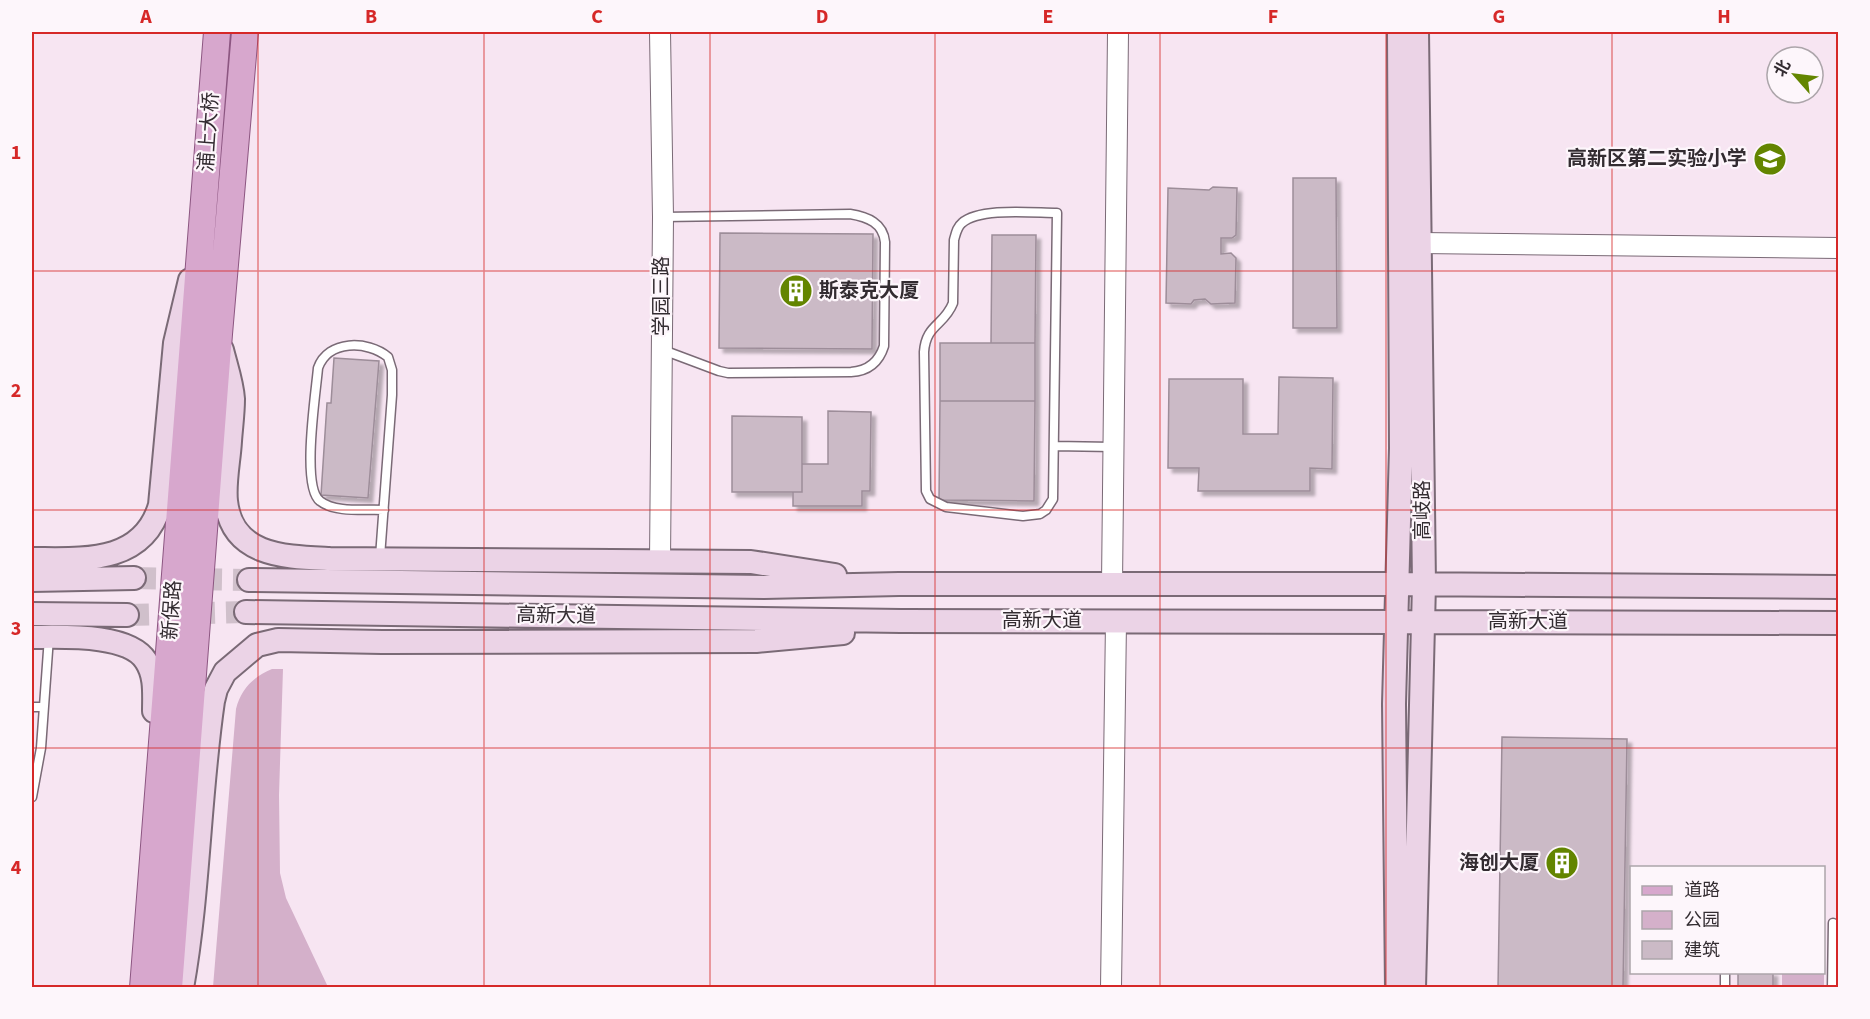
<svg xmlns="http://www.w3.org/2000/svg" width="1870" height="1019" viewBox="0 0 1870 1019" font-family="'Source Sans 3','Noto Sans SC',sans-serif">
	<style>
		.green { fill: #d4b0ca }
		.building { fill: #cbbac6; stroke: #9d8d99; stroke-width: 1.5; filter: url(#shadow) }
		.lines { fill: none; stroke-linecap: round; stroke-linejoin: round }
		.secondary-tunnel { stroke: #d0c0cb; stroke-width: 22; stroke-dasharray: 22 11; stroke-linecap: butt }
		.service-casing { stroke: #7a6a76; stroke-width: 11 }
		.tertiary-casing { stroke: #7a6a76; stroke-width: 22 }
		.secondary-casing { stroke: #7a6a76; stroke-width: 26 }
		.primary-casing { stroke: #8c5681; stroke-width: 28 }
		.service { stroke: #fff; stroke-width: 8 }
		.tertiary { stroke: #fff; stroke-width: 20 }
		.secondary { stroke: #ebd3e6; stroke-width: 22 }
		.primary { stroke: #d7a7cd; stroke-width: 26 }
		.grid { fill: none; stroke: #d62828; stroke-width: 1.5; stroke-opacity: 0.55 }
		.labels { text-anchor: middle; dominant-baseline: central; stroke-width: 4.5; stroke-linejoin: round; paint-order: stroke }
		.street-label { font-size: 20px; fill: #332c31; stroke: #fdf6fb }
		.poi-label { font-size: 20px; font-weight: bold; fill: #332c31; stroke: #fdf6fb; text-anchor: end }
		.neatline { fill: none; stroke: #d62828; stroke-width: 2 }
		.grid-label { font-size: 20px; text-anchor: middle; font-weight: bold; fill: #d62828 }
	</style>
	<defs>
		<filter id="shadow"><feDropShadow dx="4.5" dy="4.5" stdDeviation="1.5" flood-color="#0004"/></filter>
	</defs>
	<rect width="100%" height="100%" fill="#f7e5f2"/>
	<path class="green" d="M272,669H283L279,795L280,873L286,898L328,987H213L236,709C241,689 253,677 272,669Z
		M1824,950V987H1782V973L1824,972Z"/>
	<path class="building" d="M1293,178H1336L1337,328H1293Z
		M1213,187L1237,188L1236,235L1232,238H1221V254L1231,253L1236,258L1235,303L1211,304L1205,299L1194,300L1191,304L1166,303L1168,188L1209,190Z
		M720,233L873,234L872,349L719,348Z
		M992,235H1036L1035,343H991Z
		M940,343H1035V401H940Z
		M334,358L379,361L368,498L321,495L327,403H331Z
		M1279,377L1333,378L1332,469L1310,468V491H1198L1199,468H1168L1169,379H1243V434H1278Z
		M940,401H1035L1034,501L939,500Z
		M828,411L871,412L870,491H862V506H793V492H802V464H828Z
		M732,416L802,417V492H732Z
		M1502,737L1627,739L1623,988H1498Z
		M1738,972H1773V988H1738Z"/>
	<g class="lines">
		<path class="secondary-tunnel" d="M134,578L249,580
			M127,615L246,612"/>
		<defs>
			<path id="service" d="M1057,213L1053,499L1046,510L1040,514L1023,516L946,507L930,499L926,491L924,352C926,324 944,326 953,303L954,240C956,233 957,227 962,223C980,207 1034,213 1057,213Z
				M663,350L719,371L728,373L851,372C868,371 879,362 884,346L885,242C883,223 868,217 850,214L663,217
				M1054,446L1113,447
				M380,557L392,395V370L388,357C367,340 328,340 318,368C316,392 301,487 320,501C335,513 365,509 384,510
				M32,707H44
				M32,797L41,748L49,637
				M1725,972V988
				M1832,988L1833,923"/>
			<path id="tertiary" d="M660,32L663,217L660,561
				M1420,243L1838,248
				M1112,584L1118,32
				M1111,988L1116,621"/>
			<path id="secondary" d="M222,350C226,366 232,383 233,399C233,413 231,427 230,441C229,460 224,482 226,501C232,557 286,557 330,559L751,562L835,575
				M32,559C81,559 143,565 160,505L175,343L190,280
				M32,580L134,578
				M249,580L764,587L899,584H1396L1838,587
				M246,612L901,621L1838,623
				M32,614L127,615
				M32,637C60,637 129,633 146,661C156,676 154,694 154,711
				M182,988C199,893 199,796 213,701L216,689L225,672L257,645L278,640L382,642L756,641L843,633
				M1397,988L1394,704L1401,448L1399,32
				M1414,988L1424,584L1417,32"/>
			<path id="primary" d="M143,988L217,32
				M169,988L219,334L245,32"/>
		</defs>
		<use href="#service" class="service-casing"/>
		<use href="#tertiary" class="tertiary-casing"/>
		<use href="#secondary" class="secondary-casing"/>
		<use href="#primary" class="primary-casing"/>
		<use href="#service" class="service"/>
		<use href="#tertiary" class="tertiary"/>
		<use href="#secondary" class="secondary"/>
		<use href="#primary" class="primary"/>
	</g>
	<path class="grid" d="M258,32V988M484,32V988M710,32V988M935,32V988M1160,32V988M1386,32V988M1612,32V988M32,271H1838M32,510H1838M32,748H1838"/>
	<defs>
		<symbol id="school-disc" viewBox="-11 -11 22 22"><circle r="9.5" fill="#638500" stroke="#fdf6fb"/><path d="M0-5L7-2L0 1L-7-2ZM-4 1L0 2.5L4 1V4Q0 6-4 4Z" fill="#fff"/></symbol>
		<symbol id="building-disc" viewBox="-11 -11 22 22"><circle r="9.5" fill="#638500" stroke="#fdf6fb"/><path d="M-4-6H4V6H1V3H-1V6H-4ZM-2.5-4.3h1.7v1.8h-1.7ZM.8-4.3h1.7v1.8H.8ZM-2.5-1h1.7V.8h-1.7ZM.8-1h1.7V.8H.8Z" fill="#fff"/></symbol>
	</defs>
	<g fill-rule="evenodd">
		<use href="#school-disc" x="1751" y="140" width="38" height="38"/>
		<use href="#building-disc" x="777" y="272" width="38" height="38"/>
		<use href="#building-disc" x="1543" y="844" width="38" height="38"/>
	</g>
	<g class="labels">
		<g class="street-label">
			<text transform="translate(209 132) rotate(-86)">浦上大桥</text>
			<text transform="translate(662 296) rotate(-90)">学园三路</text>
			<text transform="translate(1423 510) rotate(-90)">高岐路</text>
			<text transform="translate(172 610) rotate(-86)">新保路</text>
			<text transform="translate(556 616) rotate(1)">高新大道</text>
			<text x="1042" y="621">高新大道</text>
			<text x="1528" y="622">高新大道</text>
		</g>
		<g class="poi-label">
			<text x="1747" y="159">高新区第二实验小学</text>
			<text x="819" y="291" text-anchor="start">斯泰克大厦</text>
			<text x="1539" y="863">海创大厦</text>
		</g>
	</g>
	<rect width="1870" height="1019" fill="none" stroke="#fdf6fb" stroke-width="66"/>
	<rect x="1630" y="866" width="195" height="108" fill="#fdf6fb" stroke="#aca5aa" stroke-width="1.5"/>
	<rect x="1642" y="886" width="30" height="9" fill="#d7a7cd" stroke="#aca5aa" stroke-width="1.5"/>
	<text x="1684" y="896" font-size="18" fill="#332c31">道路</text>
	<rect x="1642" y="911" width="30" height="18" fill="#d4b0ca" stroke="#aca5aa" stroke-width="1.5"/>
	<text x="1684" y="926" font-size="18" fill="#332c31">公园</text>
	<rect x="1642" y="941" width="30" height="18" fill="#cbbac6" stroke="#aca5aa" stroke-width="1.5"/>
	<text x="1684" y="956" font-size="18" fill="#332c31">建筑</text>
	<g transform="translate(1795 75) rotate(298)"><circle r="28" fill="#fdf6fb" stroke="#aca5aa" stroke-width="1.5"/>
	<path d="M0-4.5L10 22L0 15L-10 22Z" fill="#638500"/>
	<text y="-9" font-size="16" font-weight="bold" text-anchor="middle" fill="#332c31">北</text>
	</g>
	<rect x="33" y="33" width="1804" height="953" class="neatline"/>
	<g class="grid-label">
		<text x="146" y="23">A</text>
		<text x="371" y="23">B</text>
		<text x="597" y="23">C</text>
		<text x="822" y="23">D</text>
		<text x="1048" y="23">E</text>
		<text x="1273" y="23">F</text>
		<text x="1499" y="23">G</text>
		<text x="1724" y="23">H</text>
		<text x="16" y="159">1</text>
		<text x="16" y="397">2</text>
		<text x="16" y="635">3</text>
		<text x="16" y="874">4</text>
	</g>
</svg>
